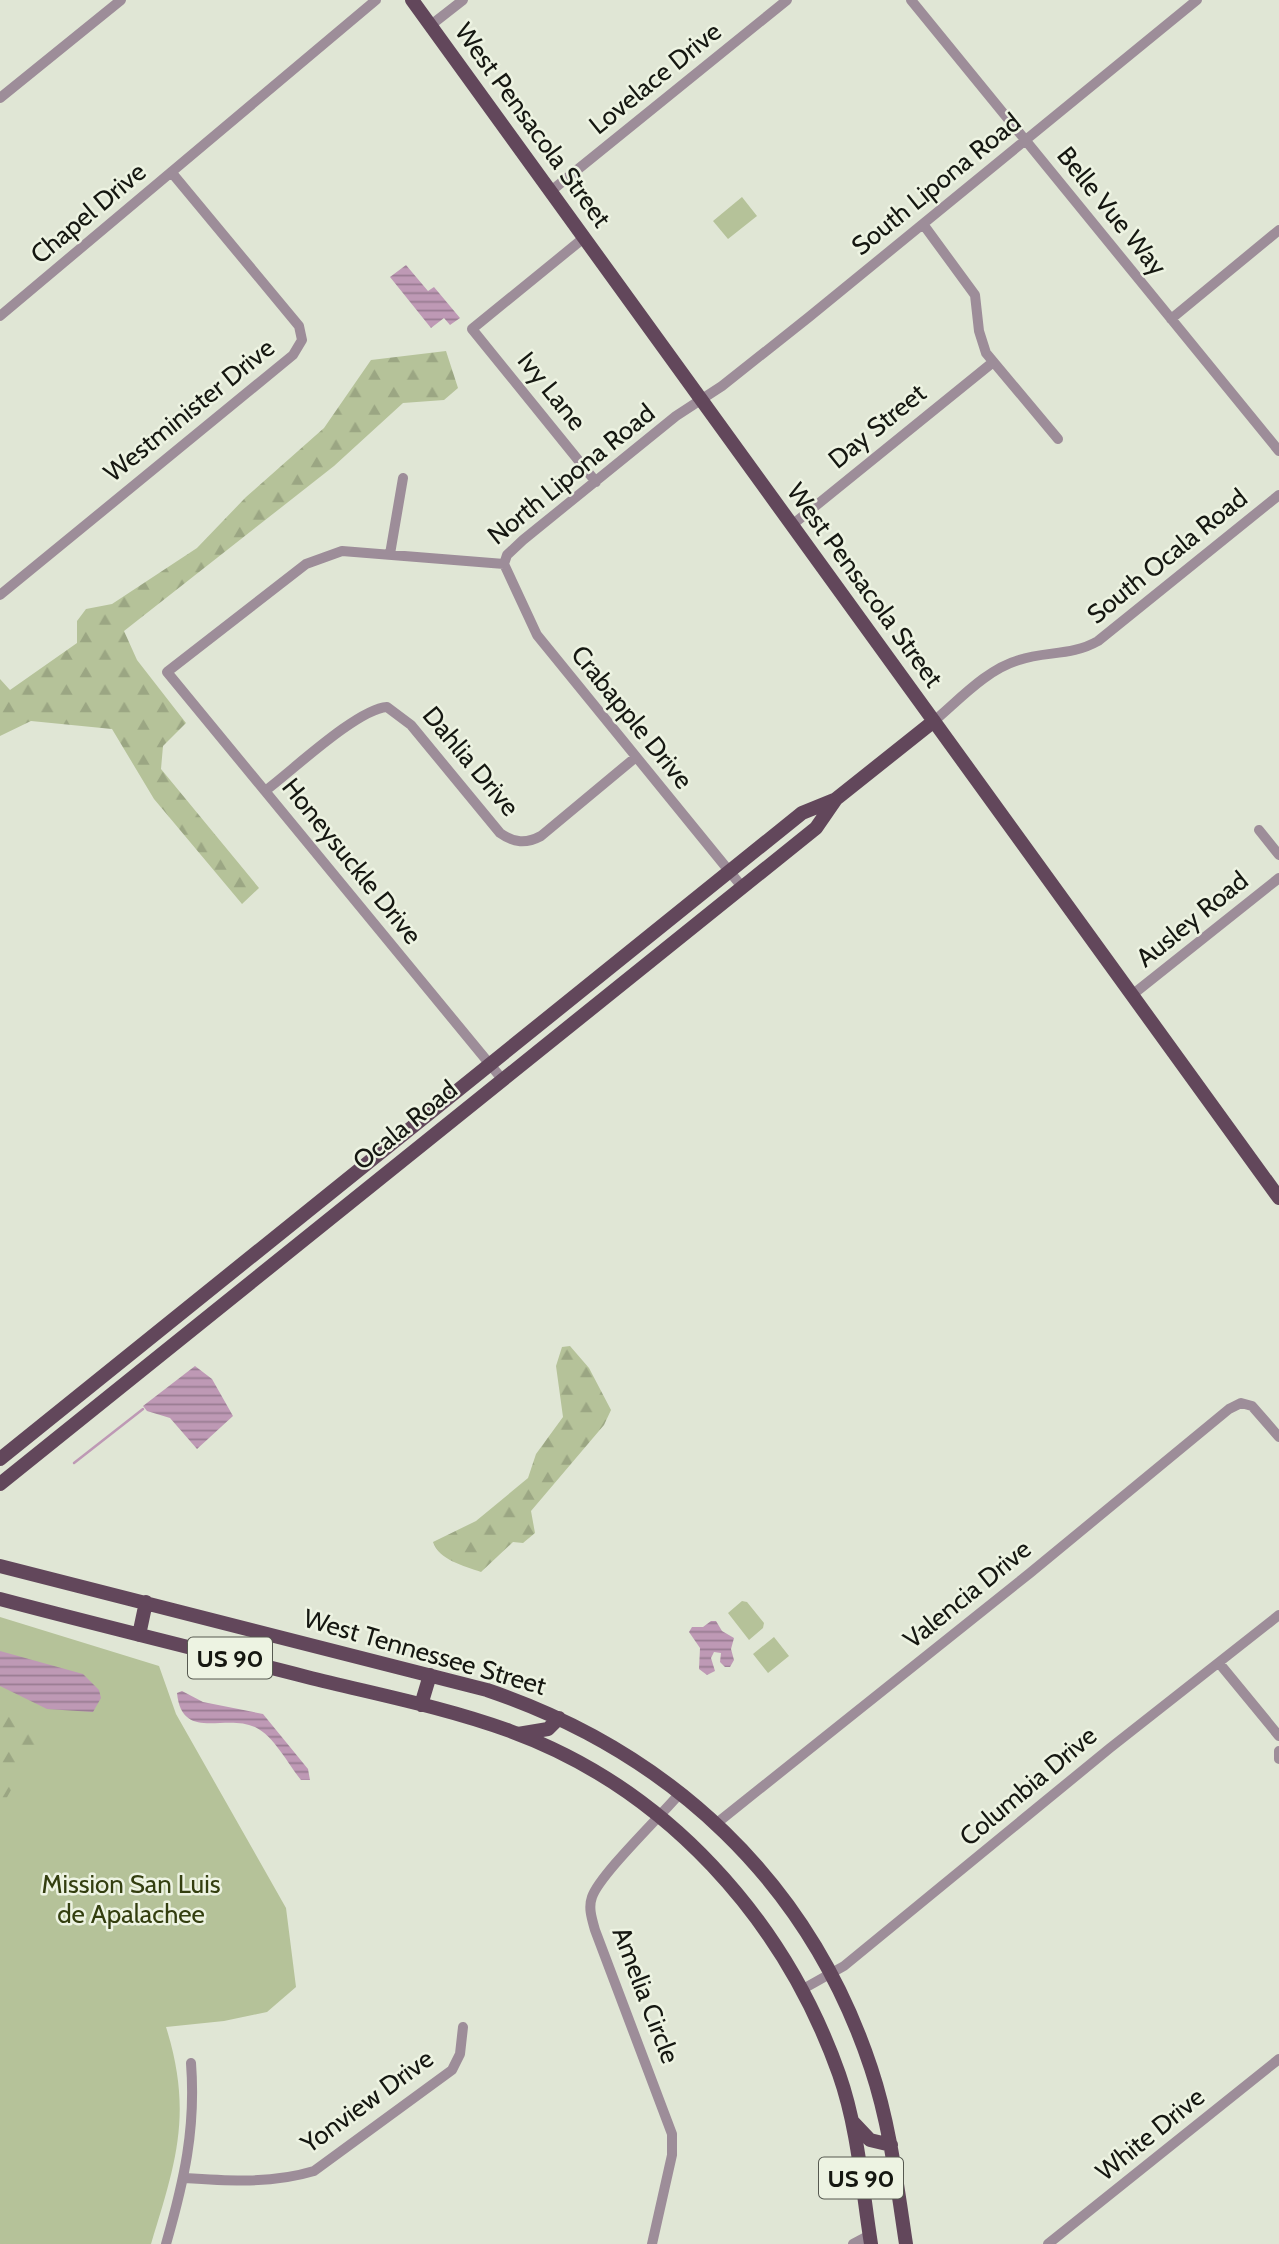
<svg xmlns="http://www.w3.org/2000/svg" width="1279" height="2244" viewBox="0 0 1279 2244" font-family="Cabin,sans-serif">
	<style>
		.green { fill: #b5c299 }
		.forest { fill: url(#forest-firs) }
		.water { fill: url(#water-rules) }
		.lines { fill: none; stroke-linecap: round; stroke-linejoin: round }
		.stream { stroke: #be99b5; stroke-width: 2.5 }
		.minor { stroke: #9d8d99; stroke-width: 10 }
		.major { stroke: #62475b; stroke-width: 14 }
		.labels { text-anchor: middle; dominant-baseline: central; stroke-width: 5; stroke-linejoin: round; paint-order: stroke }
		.shield { fill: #edf3e2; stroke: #565950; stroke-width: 2 }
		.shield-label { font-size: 24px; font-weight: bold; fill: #151711 }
		.street-label { font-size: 26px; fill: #151711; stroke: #edf3e2 }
		.park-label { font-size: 26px; fill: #333e0f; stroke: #edf3e2 }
	</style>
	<defs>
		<pattern id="forest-firs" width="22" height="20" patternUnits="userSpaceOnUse" patternTransform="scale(1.75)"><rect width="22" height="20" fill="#b5c299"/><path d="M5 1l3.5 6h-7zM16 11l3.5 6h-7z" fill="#9ba683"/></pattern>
		<pattern id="water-rules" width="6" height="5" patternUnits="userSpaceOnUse" patternTransform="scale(1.75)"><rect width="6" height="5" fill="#be99b5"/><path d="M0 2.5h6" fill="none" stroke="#997c92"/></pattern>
	</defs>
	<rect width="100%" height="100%" fill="#e0e6d5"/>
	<path class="green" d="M742,197L757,216L728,239L713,221Z
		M742,1601L747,1602L764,1623L763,1628L749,1640L728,1613Z
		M0,1617L159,1666L176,1714L286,1908L296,1987L267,2012L224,2021L166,2027C193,2113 176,2162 151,2244H0Z
		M774,1637L789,1656L768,1673L753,1654Z"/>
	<path class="forest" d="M446,351L458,388L444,400L403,403L334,466L124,631L137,660L186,723L163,746L161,769L259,888L242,904L154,799L112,729L31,721L0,736V679L10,690L77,643V621L86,609L112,604L197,548L246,497L324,428L371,360Z
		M570,1346L589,1368L611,1410L604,1425L531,1511L535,1533L523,1543L513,1542L481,1572C464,1566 439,1560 433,1542L476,1521L528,1478L536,1454L563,1417L556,1366L562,1347Z
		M0,1699L43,1732L0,1810Z"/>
	<path class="water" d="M406,265L428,291L434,287L460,318L450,325L444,318L431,328L390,277Z
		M195,1366L212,1379L233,1416L197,1449L170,1418L147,1411L143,1406Z
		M711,1621H716L722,1631L734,1638L731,1649L734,1660L730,1667H725L720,1662L721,1653L714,1652L711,1658L715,1671L707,1675L699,1669L700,1648L689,1632L692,1627H703Z
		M0,1651L83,1674L99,1690L101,1698L93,1712L47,1709L0,1686Z
		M182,1691L203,1702L263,1714L308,1769L310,1780H301C288,1764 274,1736 255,1727C224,1713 182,1742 177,1693Z"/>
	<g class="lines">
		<path class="stream" d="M74,1463L143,1409"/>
		<path class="minor" d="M911,0L1279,451
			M431,25L463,0
			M0,98L121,0
			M551,191L787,0
			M923,224L975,295L979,331L986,353L1058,439
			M585,237L472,329L596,482
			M0,316L376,0
			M1171,319L1279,230
			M792,525L992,363
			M390,554L403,478
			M504,564L507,555L523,540L676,416L722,386L809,317L1197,0
			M504,564L537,635L743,888
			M0,595L293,355L302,340L299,326L172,173
			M934,721C959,700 987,669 1019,660C1046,651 1072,656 1098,641L1279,495
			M265,791C292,771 357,709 387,707L411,725L500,833C514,843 526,844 541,836L636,757
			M1259,830L1279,855
			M1132,995L1279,878
			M502,1079L167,672L306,564L342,551L504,564
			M1219,1663L1279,1736
			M1279,1751V1759
			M717,1823L1030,1573L1229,1409L1241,1403L1252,1406L1279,1437
			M803,1989L844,1966L1110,1748L1279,1615
			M183,2178C228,2181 271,2184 314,2171L452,2070L460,2054L463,2027
			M166,2244C184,2181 196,2129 191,2063
			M652,2244L672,2155V2134L595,1930C592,1919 588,1908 592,1897C600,1874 662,1815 681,1792
			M853,2244L870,2235
			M1048,2244L1279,2059"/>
		<path class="major" d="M412,0L1279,1198
			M0,1459L802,813L834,800
			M0,1484L816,828L836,799L934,721
			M0,1566L487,1690C670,1752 809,1881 871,2068C890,2125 897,2185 906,2244
			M0,1599C102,1626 205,1651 307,1677C375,1694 444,1707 510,1731C666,1788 784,1919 839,2074C858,2128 862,2187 871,2244
			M139,1635L146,1602
			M421,1705L430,1675
			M518,1734L548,1729L559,1718
			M853,2122L870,2140L891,2145"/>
	</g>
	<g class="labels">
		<g class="shield">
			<rect x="188" y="1637.5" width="84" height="41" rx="5"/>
			<rect x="819" y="2157.5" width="84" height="41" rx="5"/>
		</g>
		<g class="shield-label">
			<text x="230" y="1658">US 90</text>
			<text x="861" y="2178">US 90</text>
		</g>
		<g class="street-label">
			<text transform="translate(655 78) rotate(-39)">Lovelace Drive</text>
			<text transform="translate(533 125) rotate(54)">West Pensacola Street</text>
			<text transform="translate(936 184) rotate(-39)">South Lipona Road</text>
			<text transform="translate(1112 211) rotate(51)">Belle Vue Way</text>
			<text transform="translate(88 213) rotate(-40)">Chapel Drive</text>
			<text transform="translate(552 391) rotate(51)">Ivy Lane</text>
			<text transform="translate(189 410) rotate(-39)">Westminister Drive</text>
			<text transform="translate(877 426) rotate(-39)">Day Street</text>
			<text transform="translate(571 474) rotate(-39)">North Lipona Road</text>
			<text transform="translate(1167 556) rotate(-39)">South Ocala Road</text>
			<text transform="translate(865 585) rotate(54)">West Pensacola Street</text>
			<text transform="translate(632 717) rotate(51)">Crabapple Drive</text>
			<text transform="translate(471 761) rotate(50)">Dahlia Drive</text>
			<text transform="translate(352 861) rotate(51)">Honeysuckle Drive</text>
			<text transform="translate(1192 919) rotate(-39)">Ausley Road</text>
			<text transform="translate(405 1125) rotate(-39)">Ocala Road</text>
			<text transform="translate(967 1594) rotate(-39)">Valencia Drive</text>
			<text transform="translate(425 1652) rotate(16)">West Tennessee Street</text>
			<text transform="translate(1028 1786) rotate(-40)">Columbia Drive</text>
			<text transform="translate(646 1995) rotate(69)">Amelia Circle</text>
			<text transform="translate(367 2101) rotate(-36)">Yonview Drive</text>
			<text transform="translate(1150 2134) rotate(-39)">White Drive</text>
		</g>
		<g class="park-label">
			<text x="131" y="1884">Mission San Luis<tspan x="131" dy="30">de Apalachee</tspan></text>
		</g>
	</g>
</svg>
